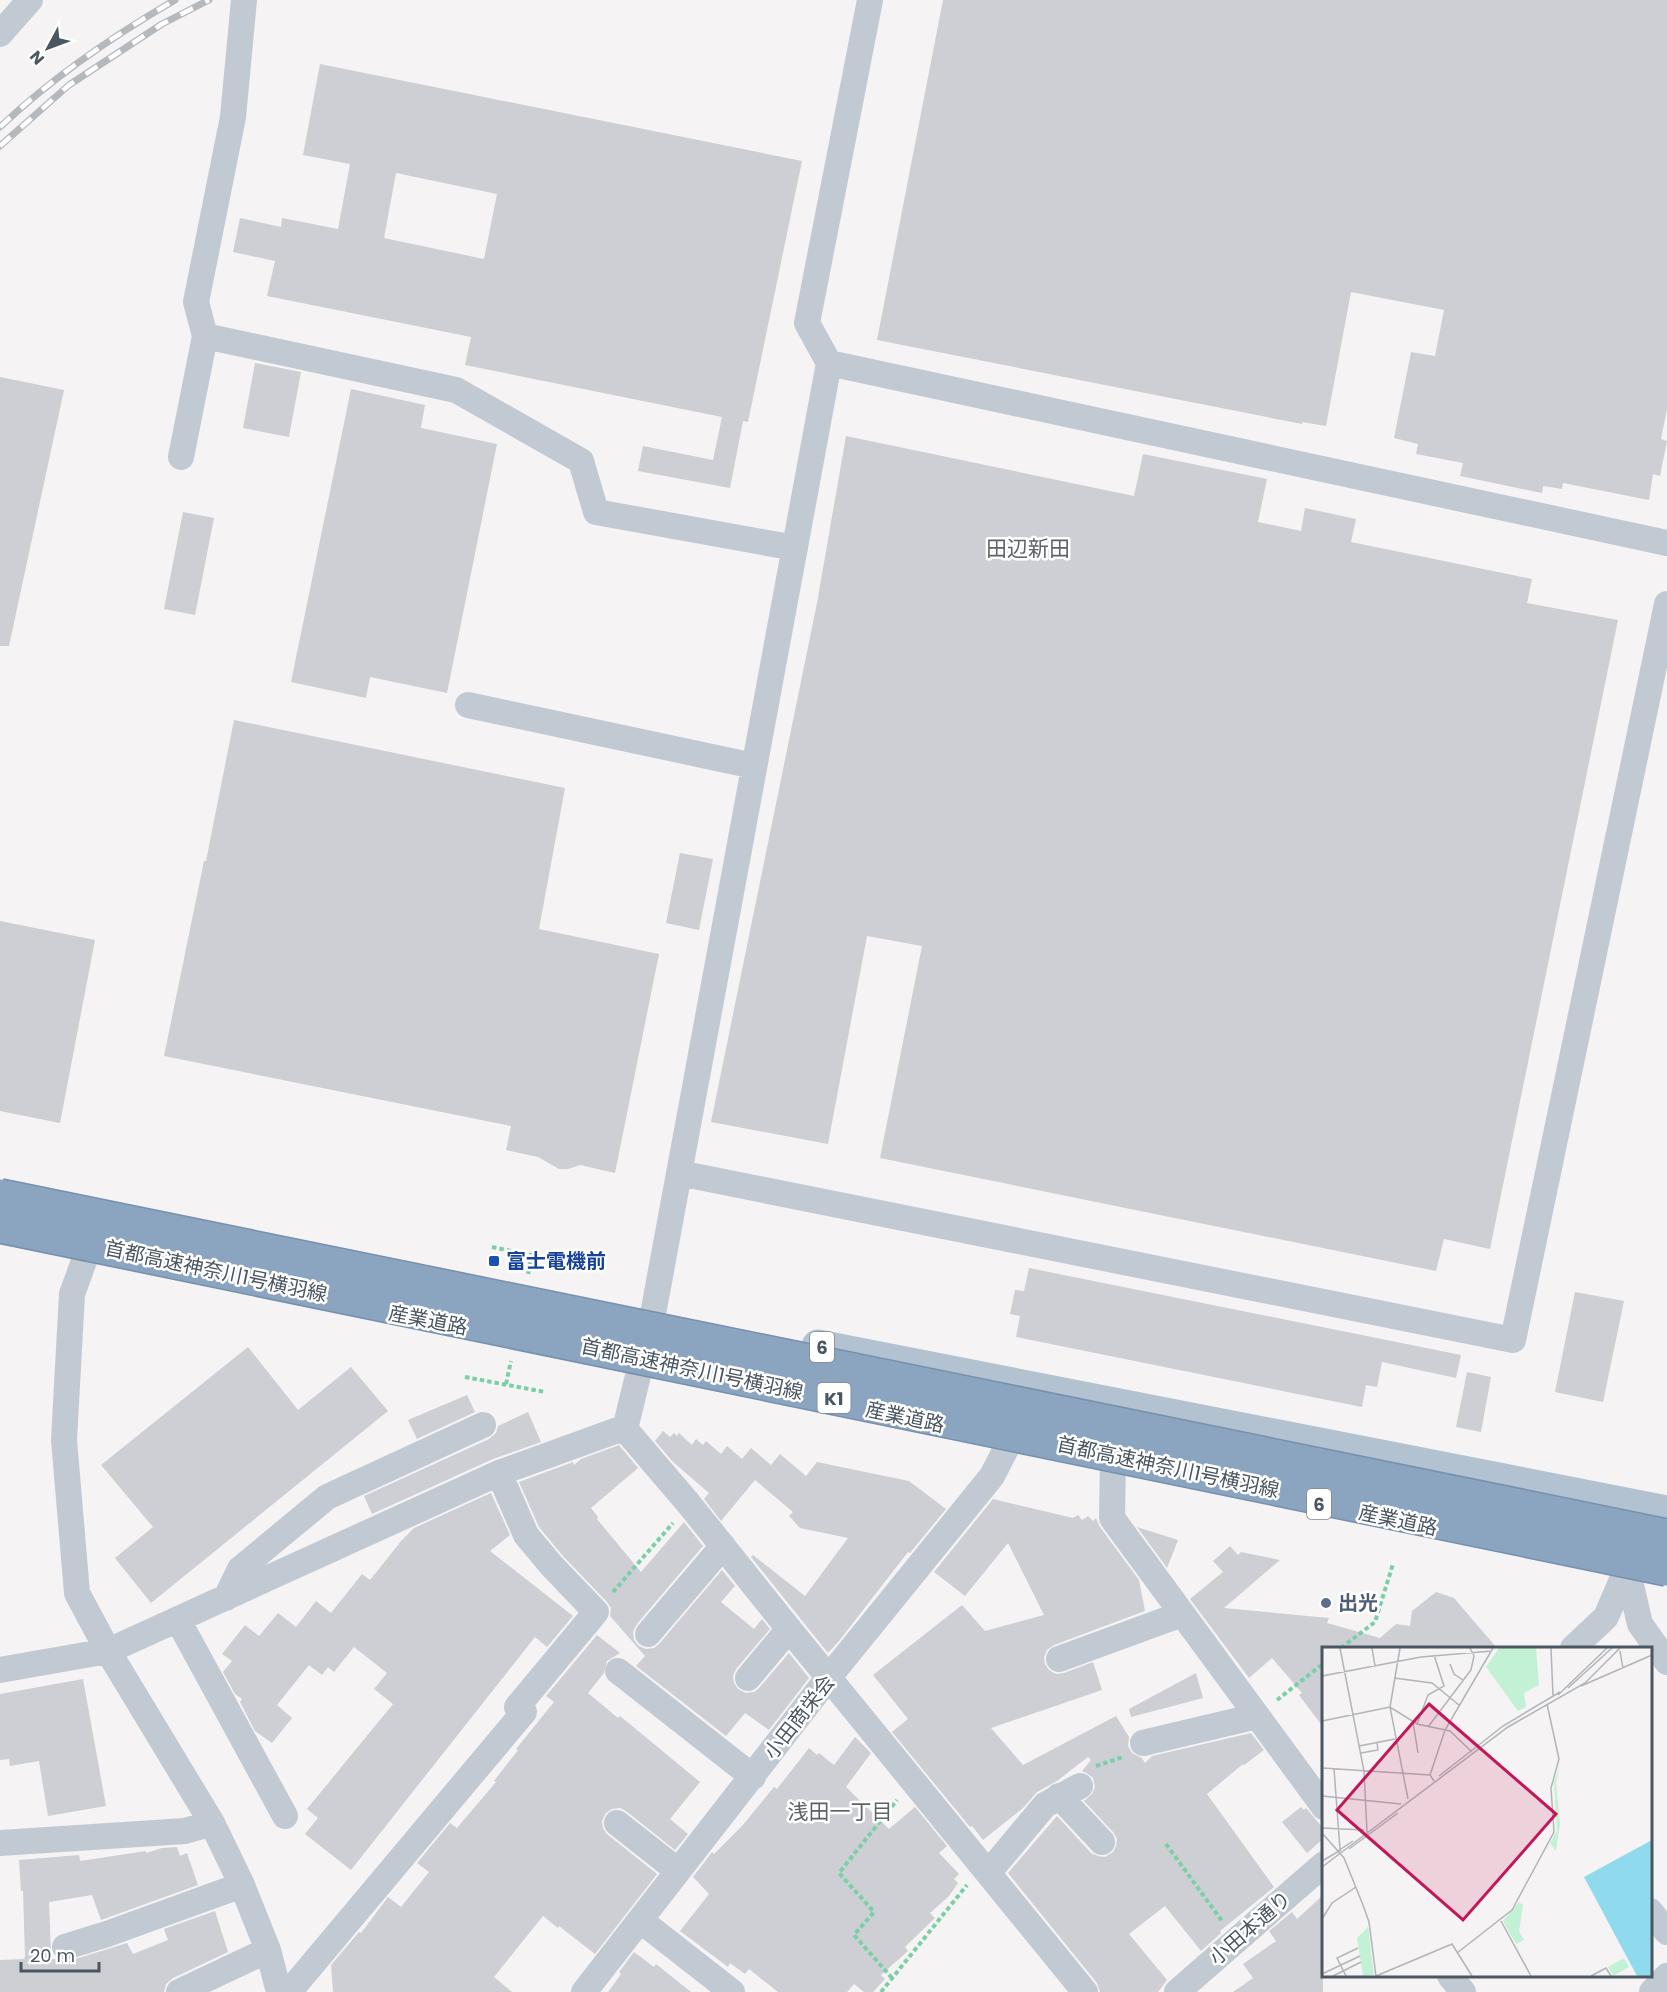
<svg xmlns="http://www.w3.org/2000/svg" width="1667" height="1992" viewBox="0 0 1667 1992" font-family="Poppins,'Noto Sans JP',sans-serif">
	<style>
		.building { fill: #cdcfd5; fill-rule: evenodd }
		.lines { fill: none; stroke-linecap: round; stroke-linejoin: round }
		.path { stroke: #7ad0a6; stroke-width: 4; stroke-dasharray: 4.5 3; stroke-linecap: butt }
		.minor { stroke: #c1cad2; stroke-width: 26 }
		.major { stroke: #b3c2d1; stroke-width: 33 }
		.rail-casing { stroke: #b5b8bd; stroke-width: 7 }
		.rail { stroke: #fff; stroke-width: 4.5; stroke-dasharray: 14; stroke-linecap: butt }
		.highway-bridge-casing { stroke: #7690ad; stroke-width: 36; stroke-linecap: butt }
		.path-bridge { stroke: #7ad0a6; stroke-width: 4; stroke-dasharray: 4.5 3; stroke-linecap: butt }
		.highway-bridge { stroke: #8ba5c1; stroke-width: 33 }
		.transit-dot { fill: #1a4fb4; stroke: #fff; stroke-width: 2 }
		.service-dot { fill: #5c6f8a; stroke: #fff; stroke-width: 2 }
		.labels { text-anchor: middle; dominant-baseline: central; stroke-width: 5; stroke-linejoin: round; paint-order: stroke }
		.shield { fill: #fff; stroke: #808990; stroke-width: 1.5 }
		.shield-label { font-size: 18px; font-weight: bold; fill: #4a5661 }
		.transit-label { font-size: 20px; font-weight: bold; fill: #164399; stroke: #fff; text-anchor: start }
		.street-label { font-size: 20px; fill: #4a5661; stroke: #fff }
		.service-label { font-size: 20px; font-weight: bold; fill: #4e5e75; stroke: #fff; text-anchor: start }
		.neighbourhood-label { font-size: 21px; fill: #5f6368; stroke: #fff }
		.inset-road { fill: none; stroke: #b1b4b9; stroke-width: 1.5 }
		.view { fill: #c2185b; fill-opacity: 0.15; stroke: #c2185b; stroke-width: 3 }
		.inset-edge { fill: none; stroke: #4a5661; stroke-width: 3 }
	</style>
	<rect width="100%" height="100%" fill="#f5f3f3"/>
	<path class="building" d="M943,0H1667V409L1661,439L1667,441L1660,476L1653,474L1649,500L1563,483L1562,489L1543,486L1542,493L1460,476L1463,463L1416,454L1418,444L1394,438L1411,352L1435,356L1444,310L1351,292L1326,426L1302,422V424L877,340Z
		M320,64L802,161L748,422L743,421L730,488L638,471L643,446L713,460L722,417L465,365L471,337L267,296L275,261L233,252L240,218L281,227L282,218L338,229L350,164L303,155ZM396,173L497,194L484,259L384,238Z
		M255,363L301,372L289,437L243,428Z
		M0,377L64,390L9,646H0Z
		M351,389L425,405L421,428L497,444L447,693L370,677L366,698L291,682Z
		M846,436L1134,496L1143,454L1267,479L1258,522L1301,531L1305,508L1356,519L1351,542L1532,579L1527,603L1618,620L1490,1249L1444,1239L1436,1271L880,1158L922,946L867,936L828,1144L711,1122L817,603Z
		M183,512L214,518L195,615L164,609Z
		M234,720L565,788L539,929L659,954L615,1173L580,1165L568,1169H559L538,1157L506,1150L511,1126L164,1056L204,861H206Z
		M680,853L713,859L699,930L666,923Z
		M0,921L95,940L60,1123L0,1111Z
		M1029,1268L1461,1355L1456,1378L1382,1362L1377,1387L1366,1385L1362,1407L1016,1337L1020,1316L1010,1314L1015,1290L1024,1291Z
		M1575,1292L1624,1301L1603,1402L1555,1392Z
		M248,1347L298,1410L351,1367L388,1411L151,1603L115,1558L153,1527L101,1465Z
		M1467,1372L1491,1377L1481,1432L1456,1427Z
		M467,1395L475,1412L417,1439L408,1420Z
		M528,1412L541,1442L493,1459L372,1514L364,1496L489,1439L496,1433L498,1426Z
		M663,1431L670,1437L674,1433L677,1436L679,1433L692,1445L696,1439L703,1445L706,1441L721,1454L727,1446L742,1459L751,1448L771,1465L780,1454L806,1476L817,1462L909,1481L946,1509L910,1553L908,1552L839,1641L828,1653L751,1557L753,1555L805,1596L848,1538L800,1528L789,1516L793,1512L755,1480L721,1521L704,1499L709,1493L673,1462L655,1441Z
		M619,1445L638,1468L591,1508L598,1517L597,1519L641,1572L684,1522L703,1546L637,1624L633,1632L634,1640L639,1646L646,1649L654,1648L659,1644L722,1570L735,1586L721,1602L754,1629L762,1619L770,1629L736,1669L733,1676L734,1683L738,1689L746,1693L754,1692L759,1688L789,1653L809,1678L769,1730L745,1713L726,1736L636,1666L645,1656L610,1616L611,1608L607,1602L562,1555L539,1527L519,1482L573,1462L574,1465L581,1459Z
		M491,1493L510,1535L490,1551L573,1616L547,1647L535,1637L351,1870L305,1834L318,1818L307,1809L393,1704L374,1689L387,1673L354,1647L334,1672L328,1667L322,1675L309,1665L277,1705L292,1718L272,1743L255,1731L240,1702L242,1699L235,1694L223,1672L232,1661L222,1654L245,1625L259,1636L278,1613L296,1627L316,1601L331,1613L362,1574L370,1580L402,1540L414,1528Z
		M993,1499L1073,1518L1078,1515L1082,1520L1088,1516L1093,1521L1096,1518L1100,1527L1139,1580L1145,1611L1054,1645L1047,1650L1044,1657L1045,1664L1049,1670L1056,1674L1064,1673L1093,1662L1102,1690L991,1728L1023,1765L1116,1716L1129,1737L1128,1746L1132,1753L1142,1758L1145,1763L1152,1756L1251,1733L1264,1750L1244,1765L1243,1764L1207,1794L1274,1887L1220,1931L1221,1933L1201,1951L1165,1906L1129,1934L1167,1980L1158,1992H1100L1097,1983L1008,1873L1057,1816L1091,1853L1098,1856L1105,1857L1113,1852L1116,1846L1117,1839L1113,1832L1084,1801L1092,1794L1095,1787L1093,1778L1088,1774L1082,1771L1091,1760L1088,1757L1057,1781L1037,1792L1023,1808L983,1840L972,1826L970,1827L892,1732L908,1719L873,1675L962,1605L985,1631L1044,1615L1008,1543L965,1596L934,1572Z
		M1137,1527L1178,1540L1167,1568Z
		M1230,1546L1238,1555L1241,1552L1280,1560L1224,1608L1329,1618L1327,1623L1380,1638L1396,1624L1410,1626L1412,1611L1436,1592L1454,1598L1497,1648H1323V1727L1299,1695L1302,1693L1272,1658L1249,1678L1190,1599L1223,1572L1213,1561Z
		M597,1635L620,1653L607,1661L604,1673L588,1693L618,1718L620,1716L700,1782L670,1819L688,1834L675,1850L626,1811L620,1808L612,1809L606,1813L602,1821L603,1828L607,1834L657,1874L595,1954L559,1926L558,1928L543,1916L494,1977L512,1992H333L331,1965L359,1932L361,1933L388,1897L401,1907L429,1872L417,1863L450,1823L457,1828L496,1782L494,1781L518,1750L516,1749L554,1702L546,1696Z
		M1196,1673L1203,1698L1131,1717L1129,1709Z
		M83,1679L106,1806L48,1816L39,1761L10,1766L9,1759L0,1760V1694Z
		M855,1737L871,1753L846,1787L889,1829L915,1807L947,1846L939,1853L959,1874L954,1879L958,1883L949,1896L930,1913L935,1918L905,1947L908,1951L881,1975L885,1979L873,1992H864L854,1984L847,1992H778L749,1969L745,1974L730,1963L728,1967L680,1931L709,1894L693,1877L712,1852L714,1854L742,1826L774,1787L777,1789L809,1748L817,1755L819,1753L834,1765Z
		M1301,1807L1304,1810L1306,1808L1323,1828V1839L1307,1853L1282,1822Z
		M177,1847L180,1856L187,1853L198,1885L101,1920L92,1895L49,1902L51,1954L53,1959L69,1961L127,1943L133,1954L168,1940L164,1929L215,1911L228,1952L173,1978L166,1984L164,1992H0V1960L24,1959L25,1956L23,1891H21L19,1860L79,1855L80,1861L146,1851V1853L162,1848Z
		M1323,1895V1992H1233L1253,1978L1243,1964L1276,1941L1269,1931L1292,1912L1297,1919Z
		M634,1952L654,1967L656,1964L691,1992H608L619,1977L621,1974L619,1972Z"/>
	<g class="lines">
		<path class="path" d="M492,1247L571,1263
			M465,1377L545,1392
			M613,1592L673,1523
			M1341,1648L1375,1622L1393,1564
			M1277,1700L1324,1663
			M1096,1766L1123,1757
			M1166,1844L1222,1921
			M892,1978L854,1935L874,1912L839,1873L897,1800
			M881,1992L967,1885"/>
		<path class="minor" d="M870,0L807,323L829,363L653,1314L625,1429L689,1504L789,1629L1085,1992
			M0,34L30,0
			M205,336L196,302L233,117L244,0
			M829,363L1667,543
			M181,457L205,336L456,390L581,461L596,512L795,548
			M468,705L754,766
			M679,1173L1513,1340L1667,604
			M96,1228L72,1294L64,1440L77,1593L108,1651L212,1823L242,1885L268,1950L279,1992
			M1113,1461L1112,1518L1324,1807
			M1627,1568L1640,1624L1667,1662
			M226,1598L240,1569L327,1497L483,1425
			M178,1620L285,1816
			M648,1634L723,1546
			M1573,1648L1606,1617L1627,1568L1633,1545
			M1059,1659L1182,1614
			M0,1670L108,1651L499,1473L626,1427
			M618,1671L753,1777
			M748,1678L789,1629
			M1143,1743L1257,1716
			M1059,1796L1102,1842
			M617,1823L678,1871
			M0,1843L185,1831L212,1823
			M989,1872L1045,1805L1080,1786
			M1650,1911L1667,1932
			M640,1920L732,1992
			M65,1947L107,1934L242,1885
			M1450,1976L1463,1992
			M179,1992L268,1950
			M289,1992L524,1712L517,1707L596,1612L551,1565L526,1535L499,1473
			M584,1992L829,1677L992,1476L1011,1439
			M1177,1992L1324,1864
			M1652,1992L1667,1976"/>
		<path class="major" d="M818,1346L1667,1512"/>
		<defs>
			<path id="rail" d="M0,127C53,77 113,36 175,0
				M0,146L69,85L162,24L209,0"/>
		</defs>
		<use href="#rail" class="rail-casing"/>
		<use href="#rail" class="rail"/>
		<defs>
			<path id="highway-bridge" d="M0,1196L1667,1536
				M0,1226L1667,1569"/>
		</defs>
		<use href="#highway-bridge" class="highway-bridge-casing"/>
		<path class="path-bridge" d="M528,1274L532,1254
			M506,1384L511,1361"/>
		<use href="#highway-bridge" class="highway-bridge"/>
	</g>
	<rect class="transit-dot" x="488" y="1255" width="12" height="12" rx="3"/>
	<circle class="service-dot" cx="1326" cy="1603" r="6"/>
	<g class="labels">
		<g class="shield">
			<rect x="810" y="1332" width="24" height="30" rx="4.5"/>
			<rect x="817.5" y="1383" width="33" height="30" rx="4.5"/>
			<rect x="1307" y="1489" width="24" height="30" rx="4.5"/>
		</g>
		<g class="shield-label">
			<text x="822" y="1347">6</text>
			<text x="834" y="1398">K1</text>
			<text x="1319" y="1504">6</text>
		</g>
		<g class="transit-label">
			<text x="506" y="1261">富士電機前</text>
		</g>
		<g class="street-label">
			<text transform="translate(216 1271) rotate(12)">首都高速神奈川1号横羽線</text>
			<text transform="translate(428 1320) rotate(11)">産業道路</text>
			<text transform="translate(692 1369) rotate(12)">首都高速神奈川1号横羽線</text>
			<text transform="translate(905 1417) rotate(12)">産業道路</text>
			<text transform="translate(1168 1467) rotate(12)">首都高速神奈川1号横羽線</text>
			<text transform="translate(1398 1520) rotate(12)">産業道路</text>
			<text transform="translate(799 1717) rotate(-52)">小田商栄会</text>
			<text transform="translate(1250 1928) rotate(-41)">小田本通り</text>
		</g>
		<g class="service-label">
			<text x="1338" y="1603">出光</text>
		</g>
		<g class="neighbourhood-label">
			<text x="1028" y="548">田辺新田</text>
			<text x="840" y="1811">浅田一丁目</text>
		</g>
	</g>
	<g transform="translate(1322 1647)">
		<rect width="330" height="330" fill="#f5f3f3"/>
		<path d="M177,1H214L217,38L202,46L204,60L196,64L164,20ZM238,119L234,136L238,177L234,204L228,196L235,184L232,135ZM197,255L201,258L197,284L202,293L194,297L181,274ZM46,280L52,328L41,329L35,291ZM302,311L307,320L291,329L286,320Z" fill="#c3f1d5"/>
		<path d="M330,193V329H315L262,230Z" fill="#90daee"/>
		<path class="inset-road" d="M18,1L42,124L45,185M50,1L53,19M78,1L68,60L86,152M229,1L231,49M298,4L301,22M128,17L132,27L141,33M0,29L99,10L170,4M72,31L110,36L137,58M259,39L330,8M246,41L290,1M236,48L285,1M0,74L68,60L95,77L128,84L150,105M91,75L96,106M95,77L106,48L122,39L112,8M106,80L149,23L152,9L148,1M37,99L73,92M39,106L56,103L55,96M0,121L108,128L112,134M12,122L18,202M108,128L123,83L171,1M117,129L181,79L238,45M0,149L79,157M0,181L42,183M0,186L22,211L41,258L47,275L54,329M27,202L76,166M16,204L31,194M0,214L19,203M0,220L186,80L263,36L298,1M0,272L10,256L34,240M179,274L209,329M135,306L190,263L232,185L229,141L237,112L225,57M0,327L38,309M11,329L39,315M24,329L15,311L36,301M54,329L130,297L150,329M269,329L284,321L289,329"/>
		<path class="view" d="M107,57L234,167L141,273L15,163Z"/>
		<rect width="330" height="330" class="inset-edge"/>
	</g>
	<g transform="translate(48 48) rotate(229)" stroke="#ffffff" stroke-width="4.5" paint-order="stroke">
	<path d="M0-4.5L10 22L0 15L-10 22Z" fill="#4a5661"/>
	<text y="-9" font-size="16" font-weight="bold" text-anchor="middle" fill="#4a5661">N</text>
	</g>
	<path d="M21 1962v9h78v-9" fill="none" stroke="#4a5661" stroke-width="3"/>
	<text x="30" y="1962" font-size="18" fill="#4a5661" stroke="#ffffff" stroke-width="4.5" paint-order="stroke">20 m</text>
</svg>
